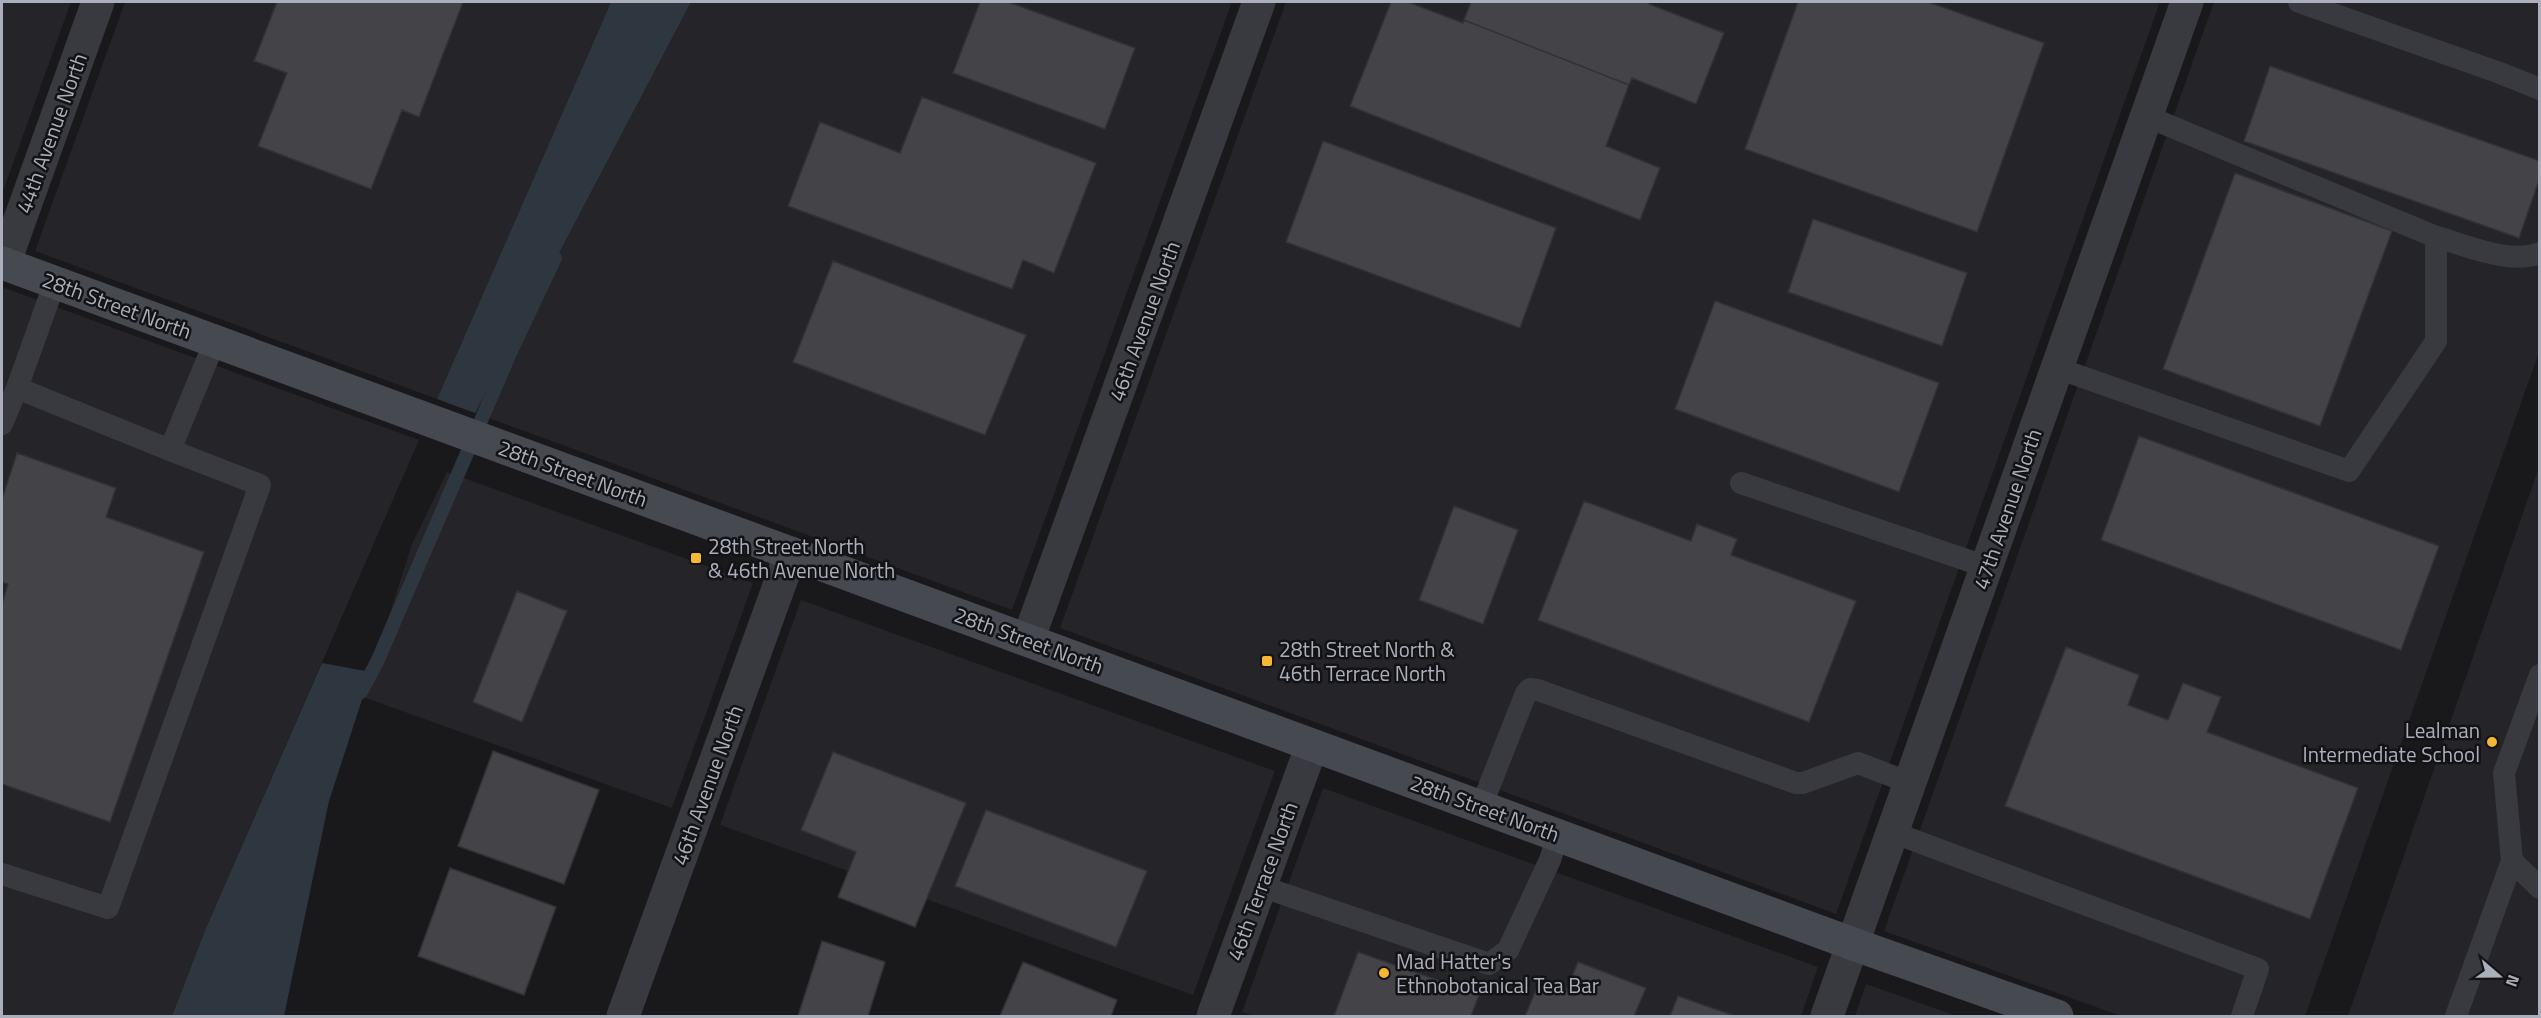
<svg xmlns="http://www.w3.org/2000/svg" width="2541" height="1018" viewBox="0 0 2541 1018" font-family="'Titillium Web',sans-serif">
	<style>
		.built { fill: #252428 }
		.water { fill: #2e373f }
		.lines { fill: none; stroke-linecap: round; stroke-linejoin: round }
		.stream { stroke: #2e373f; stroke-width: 14 }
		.building { fill: #434348; stroke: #333237; stroke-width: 1.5 }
		.lane { stroke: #393a40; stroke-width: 22 }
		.street { stroke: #393a40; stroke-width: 33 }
		.secondary { stroke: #474950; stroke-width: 33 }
		.poi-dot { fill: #f6b735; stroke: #131316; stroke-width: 2 }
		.labels { text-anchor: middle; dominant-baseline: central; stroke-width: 5; stroke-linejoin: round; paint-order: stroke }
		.street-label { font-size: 21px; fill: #abafbb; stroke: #131316 }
		.poi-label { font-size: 21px; fill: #abafbb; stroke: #131316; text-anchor: start }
	</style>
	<rect width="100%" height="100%" fill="#19181b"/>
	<path class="built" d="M2,2H71L2,194Z
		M125,2H611L437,399L35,251Z
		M691,2H1232L1012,610L475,413Z
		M1286,2H2160L1836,914L1060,628Z
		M2214,2H2539V352L2305,1016H2121L1884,931Z
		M2,287L419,440L206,928L172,1016H2Z
		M2539,467V1016H2348Z
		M447,472L753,583L672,808L363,697L412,544Z
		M801,600L1275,771L1193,995L720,825Z
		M1323,788L1818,967L1801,1016H1255L1242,1012Z
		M1866,984L1957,1016H1855Z"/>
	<path class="water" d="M611,2H691L475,413L437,399Z
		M322,663L371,672L329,801L284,1016H172L206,928Z"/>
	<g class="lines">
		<path class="stream" d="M361,692L377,662L511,351L555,258"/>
	</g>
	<path class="building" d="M277,2H463L419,117L402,110L371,189L258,146L287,73L254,61Z
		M980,2H1008L1135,48L1105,129L953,73Z
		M1391,2H1408L1463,23L1464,20L1629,85L1606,146L1660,168L1640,220L1350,106Z
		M1471,2H1650L1649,4L1724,33L1696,104L1632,78L1629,85L1464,20Z
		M1798,2H1928L2044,43L1977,232L1745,149Z
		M2270,66L2540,161V177L2519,238L2244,141Z
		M922,97L1096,163L1054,273L1023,260L1012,289L788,206L820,122L900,153Z
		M1323,141L1556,228L1520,328L1286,242Z
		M2235,173L2392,231L2320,426L2163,369Z
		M1813,219L1967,273L1942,346L1788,292Z
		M833,261L1026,335L985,435L793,362Z
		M1715,301L1939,383L1899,492L1675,409Z
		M2139,436L2439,546L2401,650L2101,540Z
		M17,453L116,488L106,517L204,552L110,822L2,784V604L8,584L2,582V499Z
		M1584,501L1691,541L1697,524L1737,539L1731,555L1856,601L1809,722L1538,620Z
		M1454,506L1518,530L1483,624L1419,600Z
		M517,591L567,611L522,722L473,702Z
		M2066,647L2139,675L2128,705L2168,720L2183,683L2221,697L2207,732L2358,788L2310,919L2005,806Z
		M493,751L599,790L564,884L458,846Z
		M833,752L966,803L915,927L838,897L856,852L801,830Z
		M986,810L1147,871L1116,947L955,886Z
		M450,868L556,907L524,995L418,956Z
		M822,941L885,962L868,1016H798Z
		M1358,952L1479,995L1471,1016H1334Z
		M1023,962L1117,1000L1111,1016H1000Z
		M1578,962L1646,988L1634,1016H1525L1540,980L1566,991Z
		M1678,996L1735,1016H1670Z"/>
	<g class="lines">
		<path class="lane" d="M2299,2L2500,73L2540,89
			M2436,237C2466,245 2510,265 2540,253
			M55,282L17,388L170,450L215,341
			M2057,368L2349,471L2436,341V237L2146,116
			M2,424L17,388
			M1741,483L1987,567
			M1481,807L1526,693L1530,689L1538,690L1796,783H1803L1858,763L1910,783
			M1892,832L2258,969L2242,1016
			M2512,861L2540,888
			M2,874L108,908L260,485L170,450
			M1260,886L1489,964L1508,950L1550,860L1558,835
			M2456,1016L2512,861L2504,773L2540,675"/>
		<path class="street" d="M4,264L98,2
			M1028,640L1259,2
			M623,1016L791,553
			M1213,1016L1312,745
			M1827,1016L2187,2"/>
		<path class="secondary" d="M2,263L1853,944L2057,1016"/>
	</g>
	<g class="poi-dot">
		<rect x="690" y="552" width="12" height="12" rx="3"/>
		<rect x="1261" y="655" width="12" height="12" rx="3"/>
		<circle cx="2492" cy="742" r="6"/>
		<circle cx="1384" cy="973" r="6"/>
	</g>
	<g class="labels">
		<g class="street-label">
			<text transform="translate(51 133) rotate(-70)">44th Avenue North</text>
			<text transform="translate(117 305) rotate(20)">28th Street North</text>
			<text transform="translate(1144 321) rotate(-70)">46th Avenue North</text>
			<text transform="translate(573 473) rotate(20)">28th Street North</text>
			<text transform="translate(2007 509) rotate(-71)">47th Avenue North</text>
			<text transform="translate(1029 640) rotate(20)">28th Street North</text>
			<text transform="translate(707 785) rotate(-70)">46th Avenue North</text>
			<text transform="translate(1485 808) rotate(20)">28th Street North</text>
			<text transform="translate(1262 881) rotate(-70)">46th Terrace North</text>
		</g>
		<g class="poi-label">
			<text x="708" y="546">28th Street North<tspan x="708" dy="24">&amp; 46th Avenue North</tspan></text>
			<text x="1279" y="649">28th Street North &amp;<tspan x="1279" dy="24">46th Terrace North</tspan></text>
			<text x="2480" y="730" text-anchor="end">Lealman<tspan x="2480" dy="24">Intermediate School</tspan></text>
			<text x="1396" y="961">Mad Hatter's<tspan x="1396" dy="24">Ethnobotanical Tea Bar</tspan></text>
		</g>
	</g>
	<rect width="2541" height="1018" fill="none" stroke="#abafbb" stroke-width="6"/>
	<g transform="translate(2499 976) rotate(110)" stroke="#131316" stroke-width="4.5" paint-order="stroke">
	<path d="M0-4.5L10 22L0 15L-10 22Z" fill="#abafbb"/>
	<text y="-9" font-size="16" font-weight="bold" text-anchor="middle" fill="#abafbb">N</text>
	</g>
</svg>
